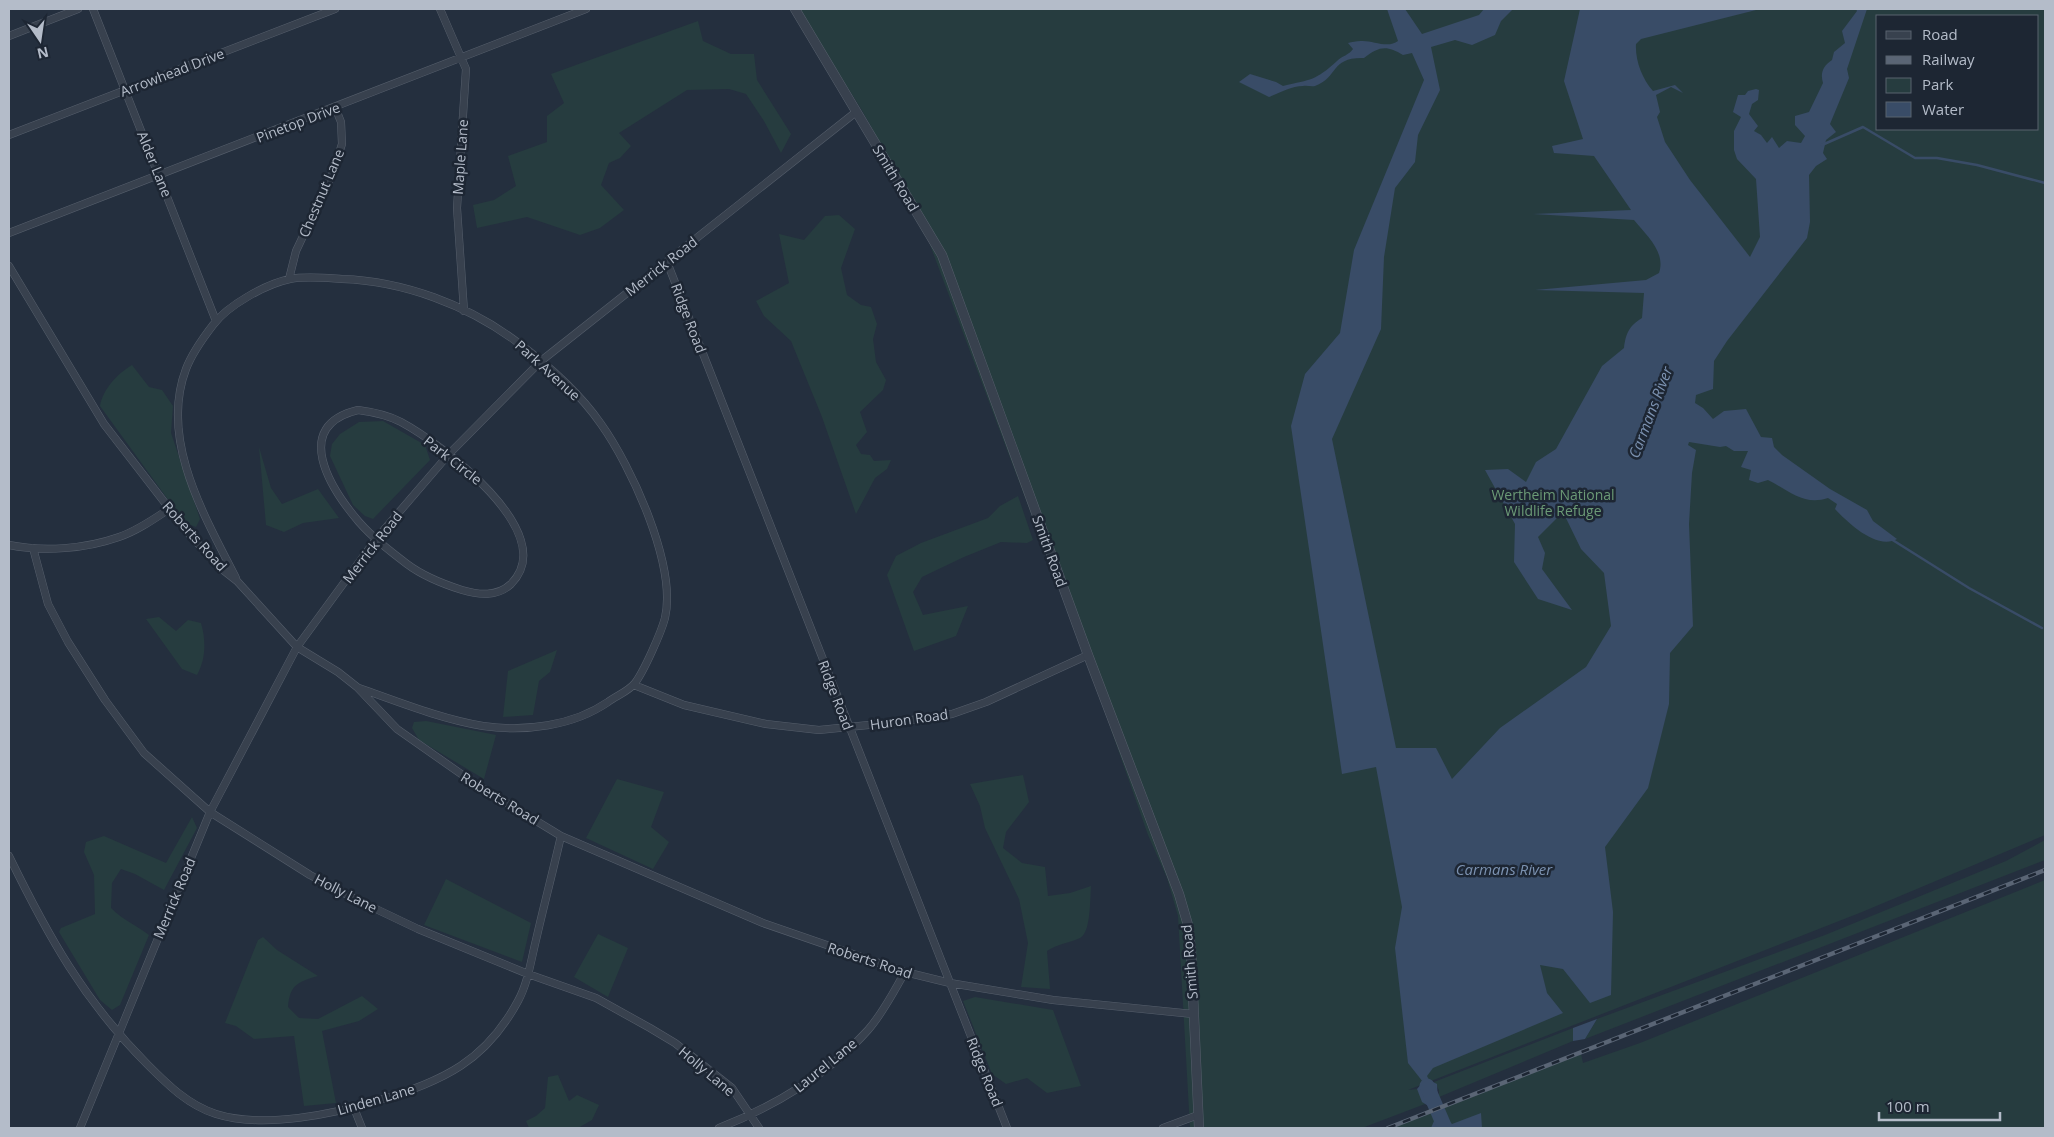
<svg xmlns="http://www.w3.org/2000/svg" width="2054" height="1137" viewBox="0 0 2054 1137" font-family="'Open Sans',sans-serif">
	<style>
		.green { fill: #263c3f; fill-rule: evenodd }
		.water { fill: #394c67 }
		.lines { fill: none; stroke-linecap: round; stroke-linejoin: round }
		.stream { stroke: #394c67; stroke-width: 2.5 }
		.river { stroke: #394c67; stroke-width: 15 }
		.minor-casing { stroke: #565f6c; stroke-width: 8 }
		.tertiary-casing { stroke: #565f6c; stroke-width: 10 }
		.minor { stroke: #38414e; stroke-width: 7 }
		.tertiary { stroke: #38414e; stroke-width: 9 }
		.rail-casing { stroke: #5a6575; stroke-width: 4.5 }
		.rail { stroke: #1d2633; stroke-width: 2.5; stroke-dasharray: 8; stroke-linecap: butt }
		.labels { text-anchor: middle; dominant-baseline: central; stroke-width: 5; stroke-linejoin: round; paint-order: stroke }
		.street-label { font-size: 14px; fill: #b4bcc9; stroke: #1d2633 }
		.park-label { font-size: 14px; fill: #6b9a76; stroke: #1d2633 }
		.water-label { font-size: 15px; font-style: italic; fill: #7c92b1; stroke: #1d2633 }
	</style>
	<rect width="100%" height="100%" fill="#242f3e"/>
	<path class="green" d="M798,9H2045V835L1862,912L1408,1090L1417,1089L1425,1104L1362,1128H1190L1178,916L1167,878L1148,835L1094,681L915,205L860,107ZM1878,16H2038V129H1878Z
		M698,21L703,41L731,54H754L757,80L791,134L781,153L764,121L746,94L729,89L687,90L619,133L631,146L620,158L609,163L601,185L624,210L600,228L580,235L527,217L477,228L473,205L494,200L516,186L508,156L547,142V116L564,103L551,74Z
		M839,215L855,229L841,268L847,295L861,305L871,307L877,324L873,339L876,362L886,380L883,390L860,412L867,432L856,445L861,454L870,455L874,461L891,460L887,469L875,478L856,514L822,417L791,341L764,316L756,301L789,283L779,234L804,240L825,216Z
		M132,365L149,387L162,390L173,406L171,433L200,519L196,527L185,523L100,406C103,389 117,374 132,365Z
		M383,421L425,445L430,460L373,519L365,516L353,505L330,456L332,444L340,434L359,422Z
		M259,447L271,488L282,504L318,489L339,518L303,523L284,532L266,525Z
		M1018,496L1033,540L1027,543L1001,542L964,557L922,577L913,592L923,615L968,606L956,636L914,651L887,575L896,556L921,543L988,518L1000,506Z
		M159,617L176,631L188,620L201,623C206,640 206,659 197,675L182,669L146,619Z
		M557,650L550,672L539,681L533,715L503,717L508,671Z
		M426,721L496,735L484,779L419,740L412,728L414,722Z
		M1023,775L1029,802L1006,832L1003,848L1022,863L1045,867L1048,896L1070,893L1091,886C1090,898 1091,933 1080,938C1069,943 1057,944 1047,951L1050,989L1021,987L1028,943L1019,899L985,828L980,806L970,784Z
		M617,779L664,792L651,827L669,842L653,869L586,838Z
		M192,817L197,828L164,890L135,874L121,869L112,883L111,908C123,920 136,925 149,935L120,1005L112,1010L100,1000L59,932L61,928L95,914L94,875L84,852L86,842L104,836L166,863Z
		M2045,840V860L1585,1039L1597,1019L1825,935L2006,861Z
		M446,879L531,923L522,962L424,925Z
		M2045,880V1128H1389L1581,1054L1583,1063L1640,1043Z
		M598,934L628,948L608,997L574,977Z
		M263,937L277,950L318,976C298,982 290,984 288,1007L299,1018L318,1019L362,996L378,1009L359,1021L322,1031L336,1103L304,1106L294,1036L254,1039L236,1026L225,1023L258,940Z
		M975,997L1053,1010L1081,1086L1047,1093L1027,1078L1006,1084L992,1074L963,1001Z
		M1573,1028V1041L1439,1097V1090L1434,1082Z
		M558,1075L569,1101L577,1095L599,1105L592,1120L578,1128H529L526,1121L536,1116L545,1108L548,1077Z"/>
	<path class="water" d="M1387,9H1405L1422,34L1479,15L1484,9H1513L1501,21L1495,35L1472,45L1455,40L1431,47L1440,90L1418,135L1415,162L1395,188L1384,257L1381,329L1332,439L1396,748H1436L1452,779L1500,728L1586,667L1611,626L1604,573L1581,549L1563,512L1538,537L1545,553L1542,569L1572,610L1538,599L1514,562L1515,524L1485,470L1508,469L1526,482L1536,462L1556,449L1602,366L1624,348C1626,333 1629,326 1642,318L1644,293L1535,290L1646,280L1659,273C1666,252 1647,236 1634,220L1533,214L1631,210L1594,156L1554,153L1552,146L1583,139L1564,81L1580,9H1760L1641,39L1636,44C1635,60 1642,79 1653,91L1675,85L1683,93L1671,87L1656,95L1660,112L1657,117L1665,142L1690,180L1750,257L1760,237L1756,179L1737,159L1734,150V131L1741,117L1733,112L1738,95H1745L1748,91L1756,89L1759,90L1758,100L1752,104L1749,114L1758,126L1754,131L1761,135L1767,143L1772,137L1779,148L1787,141L1801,143L1805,136L1795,125V116L1809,112L1823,83C1820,73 1823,66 1832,60L1834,52L1845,43L1842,31L1857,11L1856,9H1867L1847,69L1849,78L1830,124L1836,132L1826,140L1823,153L1827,159L1816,166L1809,175L1810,222L1807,238L1727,341L1714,361L1713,389L1696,395L1695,403L1703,408L1713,419L1724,411L1746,409L1761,437L1772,438L1774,447L1782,455L1830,489L1867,510L1873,521L1897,539C1877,550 1849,524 1835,509L1837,504L1828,498C1804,506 1790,491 1768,480L1758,483L1749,480L1751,470L1741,467L1748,451H1734L1726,446L1720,447L1689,442L1688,445L1696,450L1692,473L1689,524L1693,626L1670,653L1669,704L1648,788L1605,847L1613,912L1611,995L1590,1003L1563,969L1540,965L1547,993L1563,1013L1433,1068L1427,1076L1429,1080L1437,1084L1438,1104L1430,1107L1422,1102L1417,1089L1423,1082L1408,1063L1395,948L1402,907L1376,767L1342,774L1291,426L1305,374L1340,333L1354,250L1424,80L1412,53L1403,55C1387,45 1379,46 1364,58C1330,57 1339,77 1315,86C1311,87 1307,85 1303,86C1292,86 1279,93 1269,97L1239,82L1250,74L1276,82L1283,86C1312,79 1315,81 1337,61C1342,56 1349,55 1353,49L1348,43C1352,42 1356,41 1361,41C1372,40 1388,49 1398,41Z
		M1597,1019L1585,1039L1573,1041V1028Z
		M1481,1113L1482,1128H1431L1434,1121L1444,1117L1452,1124Z"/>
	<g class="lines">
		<path class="stream" d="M1822,145L1863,127L1915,158H1937L1977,165L2045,183
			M1891,539L1969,588L2042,628"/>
		<path class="river" d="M1427,1086L1445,1128"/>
		<defs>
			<path id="minor" d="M93,9L216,321
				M440,9L466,69L457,208L464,311
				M9,36L78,9
				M9,135L335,9
				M9,233L586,9
				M667,262L1007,1128
				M9,266L104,424L189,534L223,570L237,581L297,647L338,672L357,687L397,729L474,783L561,836L763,923L905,972L950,983L1053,1000L1193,1014
				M289,279L296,251L332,175L342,144L341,122L335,107
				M358,410C373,412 388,415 401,422C440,443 562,533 511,584C497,597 479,595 462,590C443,584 423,576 407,564C390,551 373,538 359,522C330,488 291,426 358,410Z
				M9,545C44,552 85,549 119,537C137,531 154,519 169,509
				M33,548L48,604L68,642L105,700L144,753L210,812L310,875L355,899L418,929L528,974L596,998L650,1028L675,1043L732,1088L759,1128
				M236,578C205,517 159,440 186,369C192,353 203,338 213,325C228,305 266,284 290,279C306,276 326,278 342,279C403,281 468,305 517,342C548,365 579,392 601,424C631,466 677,565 665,618C661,633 644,671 635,683C629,691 616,696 608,702C573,726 525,732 483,726C441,719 399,702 359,688
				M634,685L684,705L766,724L819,730L898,722L952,714L986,702L1088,655
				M9,856C48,936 84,1001 148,1065C168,1085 188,1105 216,1114C264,1129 334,1114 380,1100C444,1080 485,1062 518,1001C528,983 531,960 536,940C544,905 553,871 561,836
				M354,1108L362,1128
				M80,1128L210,812L297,647L376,539L449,454L541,361L856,112
				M719,1128C773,1107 829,1074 868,1030C883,1013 894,991 905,972
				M1163,1128L1198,1115"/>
			<path id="tertiary" d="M795,9L942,255L1088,655L1179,894L1188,925L1191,949L1199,1128"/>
		</defs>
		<use href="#minor" class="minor-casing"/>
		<use href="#tertiary" class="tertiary-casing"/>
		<use href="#minor" class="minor"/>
		<use href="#tertiary" class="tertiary"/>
		<defs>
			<path id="rail" d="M1388,1128L2045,870"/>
		</defs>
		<use href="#rail" class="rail-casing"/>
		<use href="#rail" class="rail"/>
	</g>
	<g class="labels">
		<g class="street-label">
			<text transform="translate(172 72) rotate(-21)">Arrowhead Drive</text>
			<text transform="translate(298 122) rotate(-21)">Pinetop Drive</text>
			<text transform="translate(460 157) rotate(-86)">Maple Lane</text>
			<text transform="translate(155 164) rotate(68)">Alder Lane</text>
			<text transform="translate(896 178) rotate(59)">Smith Road</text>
			<text transform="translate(321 193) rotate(-67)">Chestnut Lane</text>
			<text transform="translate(661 266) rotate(-38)">Merrick Road</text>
			<text transform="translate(689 318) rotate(69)">Ridge Road</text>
			<text transform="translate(548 370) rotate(42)">Park Avenue</text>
			<text transform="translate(453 460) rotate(38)">Park Circle</text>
			<text transform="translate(195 536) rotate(48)">Roberts Road</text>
			<text transform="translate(372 547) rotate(-52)">Merrick Road</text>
			<text transform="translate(1050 551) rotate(70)">Smith Road</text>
			<text transform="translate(836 695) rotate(69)">Ridge Road</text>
			<text transform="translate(909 719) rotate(-8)">Huron Road</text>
			<text transform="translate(500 798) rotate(31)">Roberts Road</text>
			<text transform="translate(346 893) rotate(27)">Holly Lane</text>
			<text transform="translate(174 898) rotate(-67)">Merrick Road</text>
			<text transform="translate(870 960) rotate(18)">Roberts Road</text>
			<text transform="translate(1189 962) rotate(-95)">Smith Road</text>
			<text transform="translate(825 1065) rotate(-39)">Laurel Lane</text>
			<text transform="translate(707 1071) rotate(40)">Holly Lane</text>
			<text transform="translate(985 1072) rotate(68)">Ridge Road</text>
			<text transform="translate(376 1099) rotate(-16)">Linden Lane</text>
		</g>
		<g class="park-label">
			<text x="1553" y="494">Wertheim National<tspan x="1553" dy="16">Wildlife Refuge</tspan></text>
		</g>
		<g class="water-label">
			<text transform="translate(1650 412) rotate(-69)">Carmans River</text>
			<text x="1504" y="869">Carmans River</text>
		</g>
	</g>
	<rect width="2054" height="1137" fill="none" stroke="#b4bcc9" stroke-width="20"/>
	<rect x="1876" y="15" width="162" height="115" fill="#1d2633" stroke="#59626f"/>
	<rect x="1886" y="31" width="25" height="8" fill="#38414e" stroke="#59626f"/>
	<text x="1922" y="40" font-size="15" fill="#b4bcc9">Road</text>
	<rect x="1886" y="56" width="25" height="8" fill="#5a6575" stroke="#59626f"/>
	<text x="1922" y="65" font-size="15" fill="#b4bcc9">Railway</text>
	<rect x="1886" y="78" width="25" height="15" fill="#263c3f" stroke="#59626f"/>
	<text x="1922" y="90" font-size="15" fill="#b4bcc9">Park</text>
	<rect x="1886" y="102" width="25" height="15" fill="#394c67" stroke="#59626f"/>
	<text x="1922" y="115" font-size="15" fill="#b4bcc9">Water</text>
	<g transform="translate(40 40) rotate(167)" stroke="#1d2633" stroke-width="4" paint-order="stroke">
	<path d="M0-4L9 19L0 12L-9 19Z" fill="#b4bcc9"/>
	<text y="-8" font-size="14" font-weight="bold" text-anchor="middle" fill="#b4bcc9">N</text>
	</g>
	<path d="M1879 1112v8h121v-8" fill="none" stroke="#b4bcc9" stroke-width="2.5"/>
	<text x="1886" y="1112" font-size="15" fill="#b4bcc9" stroke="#1d2633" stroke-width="4" paint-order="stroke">100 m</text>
</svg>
